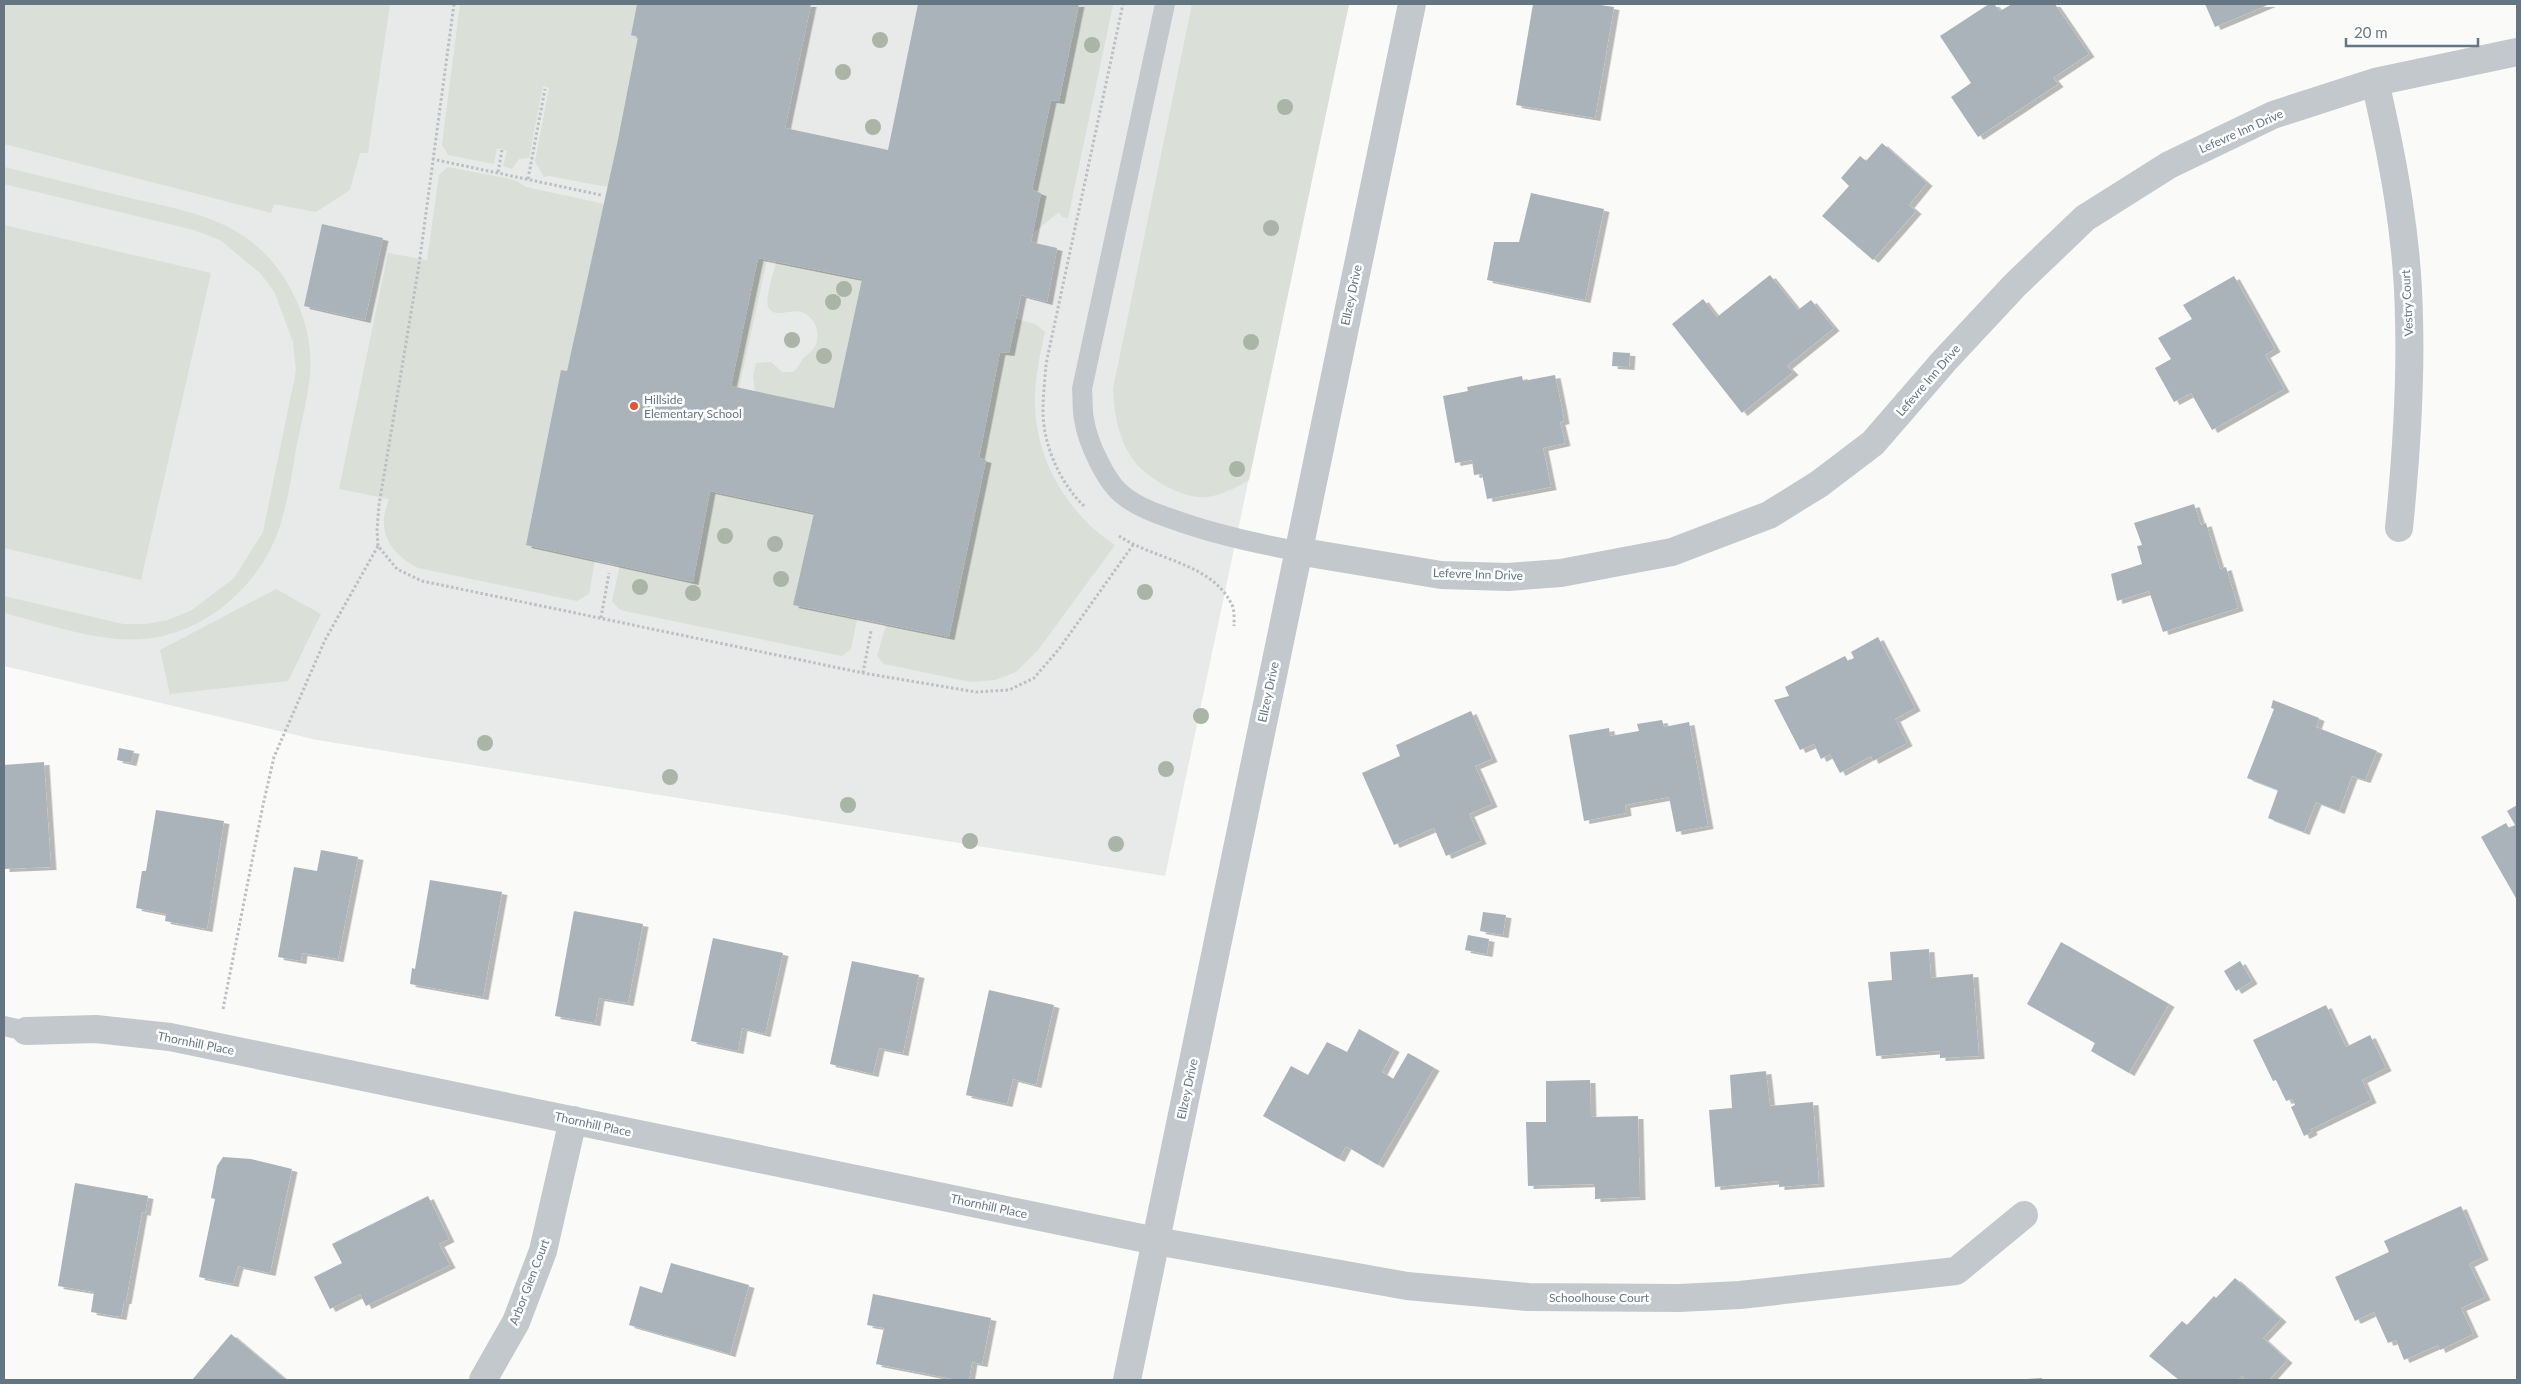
<svg xmlns="http://www.w3.org/2000/svg" width="2521" height="1384" viewBox="0 0 2521 1384" font-family="Lato,sans-serif">
	<style>
		.built { fill: #e8e9e9 }
		.green { fill: #dadfd7 }
		.building { fill: #aab3b9; fill-rule: evenodd; filter: url(#shadow) }
		.lines { fill: none; stroke-linecap: round; stroke-linejoin: round }
		.path { stroke: #bbbfc2; stroke-width: 3; stroke-dasharray: 2.5 2.5; stroke-linecap: butt }
		.lane { stroke: #c3c8cc; stroke-width: 20 }
		.street { stroke: #c3c8cc; stroke-width: 28 }
		.tree { fill: #aab4a7 }
		.poi-dot { fill: #e4572e; stroke: #fff; stroke-width: 2 }
		.labels { text-anchor: middle; dominant-baseline: central; stroke-width: 5; stroke-linejoin: round; paint-order: stroke }
		.street-label { font-size: 12px; fill: #657683; stroke: #fff }
		.poi-label { font-size: 12px; fill: #657683; stroke: #fff; text-anchor: start }
	</style>
	<defs>
		<filter id="shadow"><feDropShadow dx="5.5" dy="3" stdDeviation="0" flood-color="#0004"/></filter>
	</defs>
	<rect width="100%" height="100%" fill="#fafaf8"/>
	<path class="built" d="M4,4H1349L1165,876L317,740L4,666Z"/>
	<path class="green" d="M4,4H390L368,153H360L350,190L316,212L274,204L271,213L4,144Z
		M460,4H637L631,35L638,37L608,187L549,176L544,177L535,161L549,88L543,86L529,158L519,159L512,169L503,166L507,151L497,148L494,164L448,155L442,144Z
		M1079,4L1113,5L1068,218L1062,217L1059,212L1032,234L1041,193L1032,190L1051,100L1059,101Z
		M1192,4H1349L1249,480C1236,488 1222,495 1207,497C1184,500 1144,477 1132,458C1118,438 1114,412 1113,389Z
		M4,167C45,177 85,187 126,197C172,208 223,215 259,248C292,278 314,328 310,373C308,398 301,424 296,448C292,472 289,496 282,519C267,575 219,623 163,636C111,648 53,625 4,613V596L123,624H145L168,620L192,610L234,578L263,532L296,371L293,342L274,291L260,273L220,240L194,230L4,184Z
		M448,167L515,180L526,187L604,204L567,371L561,370L526,544L595,560L589,594L577,601L418,568C401,559 384,545 384,523C383,515 387,506 389,499L339,489L388,253L427,260L439,175Z
		M4,225L211,273L141,580L4,548Z
		M758,258L767,260L739,388L731,386Z
		M776,262L862,279L834,408L755,392L753,376L756,363L771,362L782,372H793C798,368 799,365 802,360C806,355 812,352 815,346C821,334 816,319 804,313C793,307 775,320 768,307C765,299 774,272 776,262Z
		M1016,319L1035,324L1045,332C1040,355 1035,376 1035,400C1034,457 1067,514 1115,545L1039,649L1016,672L995,680L971,682L884,664L877,656L886,625L949,637L986,460L979,458L1000,352L1009,353Z
		M710,491L814,513L793,605L857,619L851,649L842,656L620,610L612,601L620,565L693,582Z
		M276,589L321,614L288,681L170,694L160,650Z"/>
	<path class="building" d="M637,4H811L785,128L888,150L918,4H1079L1059,101L1051,100L1032,190L1041,193L1031,242L1057,248L1047,302L1021,295L1009,353L1000,352L979,458L986,460L949,637L793,605L814,513L710,491L693,582L526,545L561,370L567,371L617,144L638,37L631,35ZM758,258L862,279L834,408L731,386Z
		M1533,4H1594L1614,7L1595,118L1516,105Z
		M1989,4H1994L2000,11L2012,4H2055L2089,54L2053,78L2058,84L1978,137L1951,97L1971,83L1940,36Z
		M2205,4H2270L2215,27Z
		M1882,143L1927,183L1909,205L1916,211L1873,260L1822,216L1849,186L1841,178L1860,156L1866,161Z
		M1531,193L1604,209L1585,300L1487,280L1494,242H1519Z
		M322,224L383,238L365,320L304,306Z
		M1770,275L1798,310L1811,300L1834,328L1787,366L1793,372L1742,413L1672,324L1703,299L1717,317Z
		M2234,276L2275,349L2265,355L2284,389L2212,430L2191,393L2174,402L2155,368L2171,359L2158,338L2192,319L2183,305Z
		M1613,352L1630,353L1629,367L1612,366Z
		M1555,375L1562,409L1564,421L1560,422L1565,443L1543,448L1551,487L1487,499L1482,474L1474,475L1472,460L1455,463L1443,396L1468,391L1467,387L1522,376L1523,381Z
		M2194,504L2201,525L2206,523L2220,569L2226,567L2238,608L2163,632L2149,591L2117,601L2111,574L2142,564L2137,546L2142,545L2134,523Z
		M1878,637L1915,708L1895,719L1907,743L1873,761L1871,756L1840,773L1830,754L1821,759L1814,744L1800,750L1774,700L1789,696L1785,687L1845,656L1848,661L1854,658L1851,652Z
		M2273,700L2319,718L2316,727L2377,751L2365,780L2352,776L2339,811L2316,802L2304,832L2268,818L2278,790L2247,778L2274,709L2271,708Z
		M1471,711L1492,759L1475,766L1492,804L1469,814L1481,841L1446,856L1434,828L1394,845L1362,773L1400,756L1396,745Z
		M1662,720L1664,727L1689,722L1708,826L1676,832L1669,797L1625,805L1626,813L1584,821L1569,735L1609,728L1610,736L1639,731L1637,724Z
		M119,748L134,751L131,763L117,760Z
		M44,762L51,867L4,869V765Z
		M2517,805V900L2481,837L2506,823L2509,828L2515,825L2507,811Z
		M156,810L224,821L207,929L165,921L166,914L136,908L142,871H146Z
		M321,850L358,857L338,959L302,953L301,961L278,957L294,867L317,871Z
		M430,880L502,892L483,997L410,984L412,968L415,969Z
		M574,911L643,924L628,1003L599,998L595,1023L555,1016Z
		M1483,912L1506,915L1503,935L1480,931Z
		M1468,935L1489,939L1487,954L1465,950Z
		M713,938L783,953L765,1034L742,1028L738,1051L691,1041Z
		M2061,942L2169,1004L2129,1073L2091,1051L2095,1043L2027,1004Z
		M1929,949L1931,978L1973,974L1979,1056L1940,1058V1051L1876,1056L1868,982L1892,980L1890,952Z
		M852,961L919,975L903,1053L879,1048L873,1074L830,1064Z
		M2240,961L2252,981L2236,991L2224,971Z
		M989,990L1054,1005L1036,1085L1013,1079L1007,1104L966,1095Z
		M2326,1005L2346,1047L2370,1035L2386,1068L2362,1080L2371,1100L2311,1129L2312,1132L2304,1136L2291,1107L2295,1105L2292,1099L2286,1101L2276,1080L2273,1081L2253,1040Z
		M1359,1029L1394,1049L1382,1072L1393,1079L1408,1053L1434,1068L1378,1165L1346,1146L1339,1159L1263,1116L1291,1066L1308,1075L1327,1042L1347,1052Z
		M1766,1071L1770,1106L1813,1102L1819,1184L1779,1187V1181L1715,1187L1709,1110L1732,1108L1730,1075Z
		M1590,1080L1591,1117L1638,1116L1640,1197L1595,1199V1184L1528,1186L1526,1122H1546V1081Z
		M223,1157L251,1159L292,1169L270,1273L238,1266L233,1284L199,1277L215,1199L211,1198L217,1166Z
		M75,1183L148,1196L145,1213L142,1212L126,1301H124L121,1317L91,1312L94,1292L58,1286Z
		M428,1196L449,1239L439,1244L450,1265L366,1306L360,1294L330,1309L314,1277L342,1263L332,1244Z
		M2461,1206L2483,1257L2469,1264L2485,1297L2461,1308L2473,1334L2440,1350L2438,1345L2404,1360L2396,1340L2388,1343L2374,1312L2355,1321L2335,1277L2389,1252L2384,1241Z
		M671,1263L749,1285L730,1354L629,1325L640,1286L662,1293Z
		M2235,1278L2281,1319L2263,1338L2287,1360L2269,1380H2246L2242,1376L2238,1380H2179L2149,1356L2182,1321L2187,1325L2214,1296L2216,1298Z
		M873,1294L991,1318L982,1364L972,1362L969,1380H958L876,1364L884,1328L867,1325Z
		M231,1334L286,1380H192Z
		M2042,1378V1380H2027V1379Z"/>
	<g class="lines">
		<path class="path" d="M454,4L419,265L379,505L377,530L378,546L397,569L422,581L863,673L976,692L1009,690L1034,678L1059,649L1133,545
			M432,159L601,195
			M498,172L502,150
			M528,179L545,89
			M1084,506C1060,483 1043,445 1043,411C1043,395 1045,379 1046,364L1123,4
			M1119,536C1153,559 1211,563 1231,603C1235,609 1234,619 1234,626
			M601,618L609,573
			M863,673L871,631
			M223,1009L263,805L274,757L325,640L378,546"/>
		<path class="lane" d="M1165,4L1082,389C1083,399 1082,410 1084,419C1087,441 1106,483 1124,496C1138,507 1155,513 1172,519C1213,534 1254,543 1297,551
			M4,1026L26,1031"/>
		<path class="street" d="M2375,82C2393,159 2408,239 2409,319C2411,389 2406,458 2399,528
			M1297,551L1441,575L1508,577L1561,573L1672,552L1769,515L1819,484L1873,443L1944,361L2015,285L2085,218L2169,165L2273,115L2375,82L2517,52
			M26,1031L96,1029L170,1037L1156,1241L1407,1286L1528,1297L1679,1298L1740,1295L1956,1271L2024,1215
			M483,1380L516,1322L543,1251L573,1120
			M1127,1380L1412,4"/>
	</g>
	<g class="tree">
		<circle cx="880" cy="40" r="8"/>
		<circle cx="1092" cy="45" r="8"/>
		<circle cx="843" cy="72" r="8"/>
		<circle cx="1285" cy="107" r="8"/>
		<circle cx="873" cy="127" r="8"/>
		<circle cx="1271" cy="228" r="8"/>
		<circle cx="844" cy="289" r="8"/>
		<circle cx="833" cy="302" r="8"/>
		<circle cx="792" cy="340" r="8"/>
		<circle cx="1251" cy="342" r="8"/>
		<circle cx="824" cy="356" r="8"/>
		<circle cx="1237" cy="469" r="8"/>
		<circle cx="725" cy="536" r="8"/>
		<circle cx="775" cy="544" r="8"/>
		<circle cx="781" cy="579" r="8"/>
		<circle cx="640" cy="587" r="8"/>
		<circle cx="1145" cy="592" r="8"/>
		<circle cx="693" cy="593" r="8"/>
		<circle cx="1201" cy="716" r="8"/>
		<circle cx="485" cy="743" r="8"/>
		<circle cx="1166" cy="769" r="8"/>
		<circle cx="670" cy="777" r="8"/>
		<circle cx="848" cy="805" r="8"/>
		<circle cx="970" cy="841" r="8"/>
		<circle cx="1116" cy="844" r="8"/>
	</g>
	<circle class="poi-dot" cx="634" cy="406" r="5"/>
	<g class="labels">
		<g class="street-label">
			<text transform="translate(2241 131) rotate(-24)">Lefevre Inn Drive</text>
			<text transform="translate(1351 295) rotate(-78)">Ellzey Drive</text>
			<text transform="translate(2407 303) rotate(-93)">Vestry Court</text>
			<text transform="translate(1928 380) rotate(-49)">Lefevre Inn Drive</text>
			<text transform="translate(1478 574) rotate(2)">Lefevre Inn Drive</text>
			<text transform="translate(1268 692) rotate(-78)">Ellzey Drive</text>
			<text transform="translate(196 1043) rotate(11)">Thornhill Place</text>
			<text transform="translate(1187 1089) rotate(-78)">Ellzey Drive</text>
			<text transform="translate(593 1124) rotate(12)">Thornhill Place</text>
			<text transform="translate(989 1206) rotate(12)">Thornhill Place</text>
			<text transform="translate(529 1282) rotate(-69)">Arbor Glen Court</text>
			<text x="1599" y="1297">Schoolhouse Court</text>
		</g>
		<g class="poi-label">
			<text x="644" y="399">Hillside<tspan x="644" dy="14">Elementary School</tspan></text>
		</g>
	</g>
	<rect width="2521" height="1384" fill="none" stroke="#657683" stroke-width="10"/>
	<path d="M2346 38v8h132v-8" fill="none" stroke="#657683" stroke-width="2.5"/>
	<text x="2354" y="38" font-size="15" fill="#657683" stroke="#ffffff" stroke-width="4" paint-order="stroke">20 m</text>
</svg>
